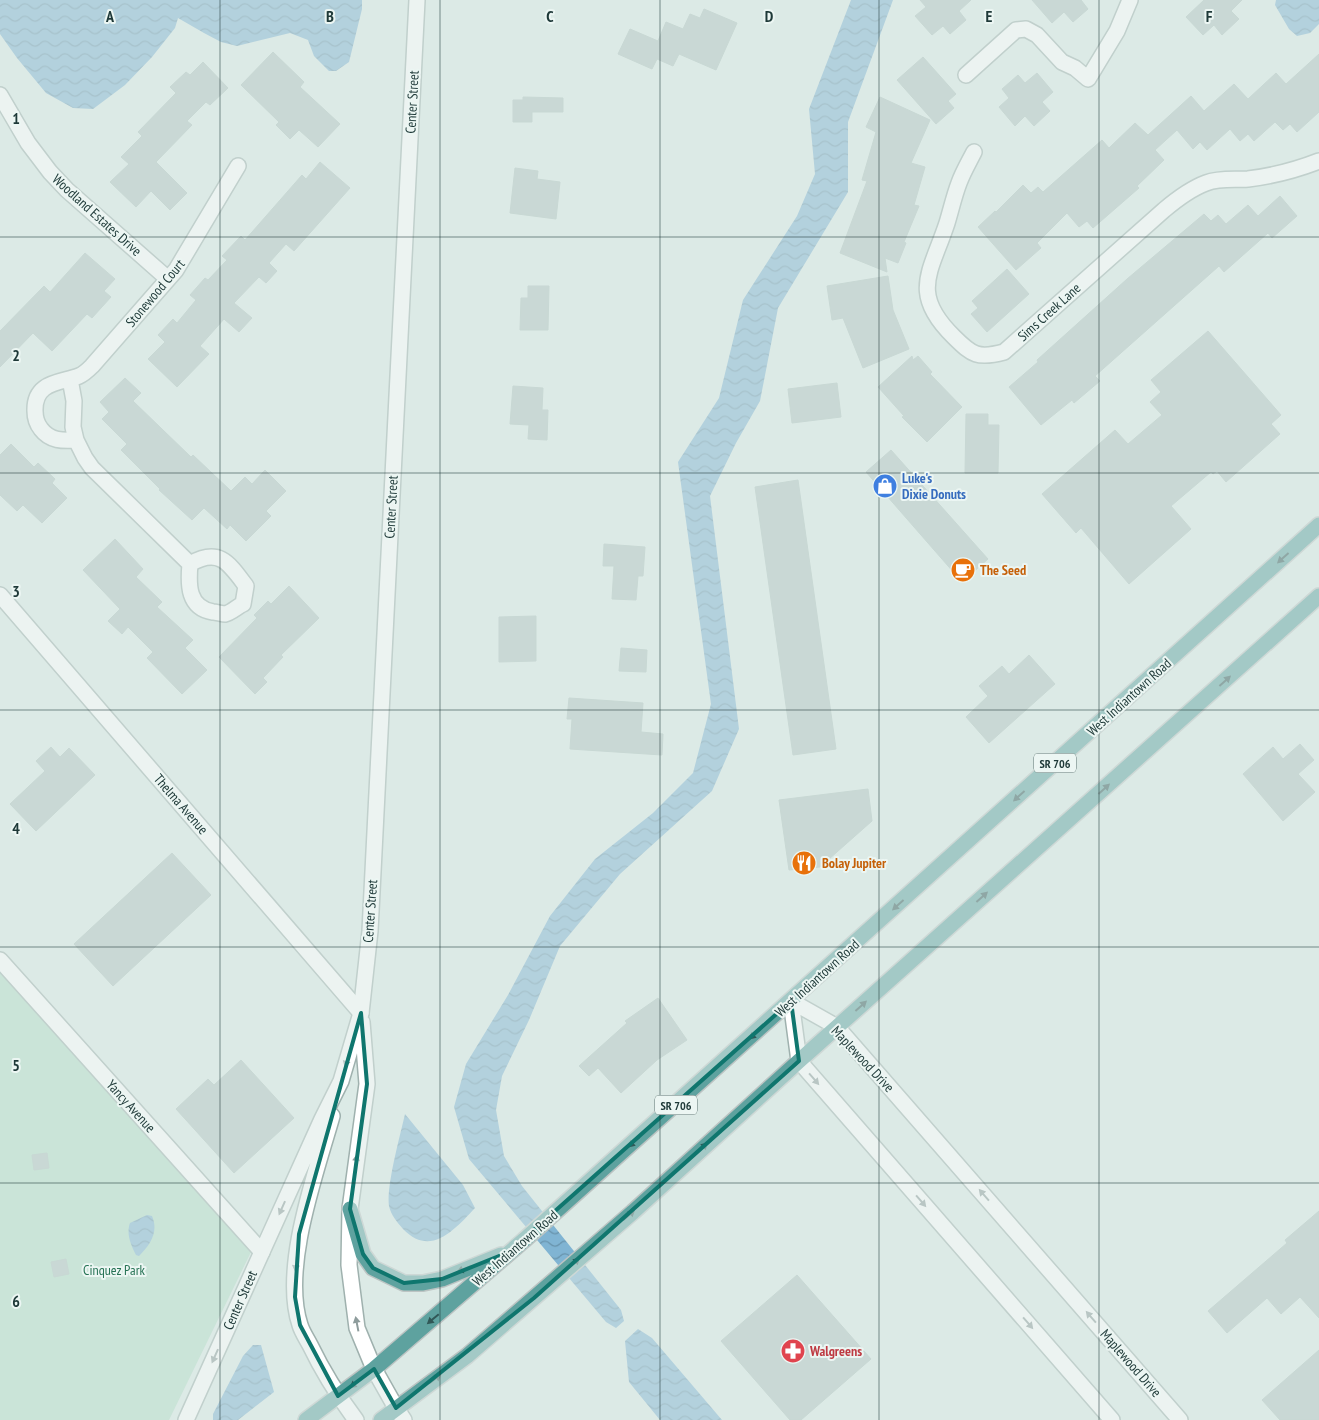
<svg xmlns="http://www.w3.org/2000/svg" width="1319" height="1420" viewBox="0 0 1319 1420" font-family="'PT Sans Narrow',sans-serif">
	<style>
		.green { fill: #b3ddc7 }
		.water { fill: url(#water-waves) }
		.building { fill: #b2c4c0; stroke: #afc3bf }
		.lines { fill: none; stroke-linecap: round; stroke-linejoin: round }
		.minor-casing { stroke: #9fb1ae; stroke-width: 18 }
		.tertiary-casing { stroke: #9fb1ae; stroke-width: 18 }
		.primary-casing { stroke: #bcc4c3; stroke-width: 18 }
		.minor { stroke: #fff; stroke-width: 15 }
		.tertiary { stroke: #fff; stroke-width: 15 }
		.primary { stroke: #5ea29f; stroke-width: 15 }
		.oneway { fill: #315857 }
		.oneway2 { fill: #8e9c9c }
		.marked { fill: none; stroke: #0f766e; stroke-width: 4; stroke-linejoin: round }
		.grid { fill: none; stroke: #1e3938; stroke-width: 1; stroke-opacity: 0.55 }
		.labels { text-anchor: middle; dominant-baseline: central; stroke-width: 4; stroke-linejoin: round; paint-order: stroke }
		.shield { fill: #ecf6f3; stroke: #5c7270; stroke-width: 1 }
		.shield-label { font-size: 12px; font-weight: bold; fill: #1e3938 }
		.street-label { font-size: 14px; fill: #1e3938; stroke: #ecf6f3 }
		.shop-label { font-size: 14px; font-weight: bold; fill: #366cbe; stroke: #ecf6f3; text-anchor: start }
		.food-label { font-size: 14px; font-weight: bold; fill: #c56008; stroke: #ecf6f3; text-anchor: start }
		.park-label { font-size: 14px; fill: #267254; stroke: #ecf6f3 }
		.health-label { font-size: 14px; font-weight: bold; fill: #be3a42; stroke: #ecf6f3; text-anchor: start }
		.grid-label { font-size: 16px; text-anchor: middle; font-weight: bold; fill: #1e3938; stroke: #ecf6f3; stroke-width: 4; stroke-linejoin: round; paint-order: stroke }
	</style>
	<defs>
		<pattern id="water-waves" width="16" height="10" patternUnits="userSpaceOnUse" patternTransform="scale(1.25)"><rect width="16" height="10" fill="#80b4d3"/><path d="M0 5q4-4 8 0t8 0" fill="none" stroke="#6893ac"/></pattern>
	</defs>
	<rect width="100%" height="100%" fill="#dceae6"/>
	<path class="green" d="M0,971L251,1252L169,1420H0Z"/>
	<path class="water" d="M0,0H362V9L349,62L336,71H329L314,56L308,40L290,33L237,46L221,42L204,33L178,18L175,28L152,57L125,85L93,109L73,108L46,93L17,58L0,34Z
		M851,0H893L848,122V192L778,308L760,401L736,443L710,496L739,729L712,791L620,874L560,946L529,1020L502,1076L496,1110L504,1156L522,1186L621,1310L624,1321L616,1328L606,1322L469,1159L454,1107L466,1064L508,995L550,916L595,859L653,813L693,773L711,704L678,462L719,398L743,300L797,216L815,174L809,109Z
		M1276,0H1319V24L1310,33L1297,36L1289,29L1275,5Z
		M405,1114L463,1185L475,1208C455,1229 431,1258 403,1229C397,1222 391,1215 389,1206C386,1187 400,1136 405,1114Z
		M147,1215L152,1216C159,1232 150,1245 139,1256L136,1255C131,1245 126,1234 130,1223Z
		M638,1329L652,1338L722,1420H660L629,1382L625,1341Z
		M253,1345H261L274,1392L238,1420H213V1414L243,1356Z"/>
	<path class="building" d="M920,0H971L959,11L966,20L950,34L943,26L932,35L915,16L926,7Z
		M1032,0H1081L1088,9L1073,22L1064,12L1052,23Z
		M1204,0H1242L1231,11L1239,19L1222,35L1214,25L1203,35L1186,17Z
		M704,9L737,23L716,70L679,54L673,66L657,59L652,69L618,54L630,29L658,41L666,22L683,29L690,14L700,18Z
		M273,52L304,82L300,87L340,124L318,147L299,130L290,139L276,125L279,122L241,85Z
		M1319,54V112L1297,132L1290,124L1283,130L1275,122L1254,141L1248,134L1240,141L1230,129L1207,150L1200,142L1193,149L1177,130L1155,150L1164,160L1137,186L1139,188L1093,228L1087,221L1079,227L1067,213L1037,243L1041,248L1016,270L978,227L995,211L996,212L1023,185L1031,193L1038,187L1043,192L1102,140L1109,148L1135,123L1148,135L1191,96L1204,111L1234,84L1248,99L1276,73L1286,84Z
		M923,57L956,94L948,101L954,108L936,124L897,80Z
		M203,62L228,88L210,105L206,102L187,121L192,125L156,162L187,193L170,210L151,191L136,207L110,182L129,164L121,157L142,136L138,132L176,93L170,87L186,72L190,75Z
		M1037,73L1053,92L1042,102L1050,111L1034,126L1025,116L1015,126L999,107L1009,98L1002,89L1018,75L1025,83Z
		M523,97L563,98V112H532V122H513V100H523Z
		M880,97L930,120L911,163L925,167L914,205L919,206L904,242L906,243L898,263L885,258L887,272L840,253L867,181L862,180L876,132L866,127Z
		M320,162L350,188L294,251L286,244L269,263L277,271L266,283L259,277L234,303L252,318L239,332L224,319L200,346L209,354L177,387L148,359L165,342L158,335L173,319L177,323L196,300L190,295L205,278L208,280L227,260L222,256L241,236L245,240L302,175L306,179Z
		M515,168L538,171L537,179L560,182L556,219L510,213Z
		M1280,196L1297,216L1272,238L1268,233L1224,272L1219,266L1095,376L1100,381L1074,403L1072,400L1041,425L1009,387L1038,362L1037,360L1127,279L1204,214L1211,221L1218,215L1226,224L1248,205L1258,216Z
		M85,253L115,279L104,291L111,297L92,318L87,314L52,351L33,333L0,367V331L44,286L50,292Z
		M1007,269L1029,294L987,332L971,314L978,308L972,301Z
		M888,276L893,310L909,349L863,368L843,318L832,320L827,286Z
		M528,286H549L548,330H520L521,298H528Z
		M1208,331L1281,415L1271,424L1280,434L1226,482L1217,471L1213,474L1211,472L1171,506L1191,529L1129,584L1081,528L1076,533L1042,494L1115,430L1128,444L1162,415L1150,402L1161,392L1151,380Z
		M912,356L913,360L918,356L932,372L930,374L962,407L927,442L902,417L904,416L878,387Z
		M125,378L141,393L133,401L191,457L193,455L231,491L245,477L252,484L265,470L286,491L266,511L271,516L246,541L230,525L227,529L204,508L192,520L159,490L160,489L121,450L127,444L102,419L109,412L100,402Z
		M837,383L841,417L792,423L788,389Z
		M513,386L543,388L542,410H548L547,440L528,439L529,425L510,424Z
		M966,414H988V425H999L998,473H965Z
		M11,444L34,467L38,463L55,479L52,483L67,498L42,523L23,505L17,511L0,495V455Z
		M891,450L988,559L962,582L866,472Z
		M798,480L836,749L793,755L755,487Z
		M115,539L143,569L136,577L162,602L157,607L193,640L185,648L207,670L182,694L147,658L153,652L128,627L122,634L108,621L120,609L83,570Z
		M604,544L645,547L643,576H638L636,600L612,599L614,566H603Z
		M289,586L319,618L281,655L283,657L263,678L267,682L255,694L219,657L257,618L254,615L268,601L271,604Z
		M536,616V661L499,662V617Z
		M621,648L647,650L646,672L619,671Z
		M1029,655L1055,684L989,743L966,717L988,696L979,686L1002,666L1009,674Z
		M569,698L643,703L641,732L663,734L662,755L570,749L572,719H567Z
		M1300,744L1314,760L1298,774L1315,792L1283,821L1243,774L1273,747L1283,759Z
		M51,747L60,757L69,748L95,775L36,831L10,804L45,771L36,761Z
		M868,789L872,821L820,867L789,870L779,800Z
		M172,853L211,895L113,986L74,944Z
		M658,998L687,1040L657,1060L621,1093L598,1068L589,1076L579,1066L627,1023L625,1021Z
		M241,1060L294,1118L234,1173L176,1109L208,1079L214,1085Z
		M47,1153L49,1168L34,1170L32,1155Z
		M1319,1211V1318L1300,1297L1281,1314L1267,1298L1227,1333L1208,1311L1287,1243L1285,1240Z
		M66,1259L69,1274L54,1277L51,1262Z
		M797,1275L871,1359L801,1420H790L721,1341Z
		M1319,1350V1420H1280L1262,1400Z"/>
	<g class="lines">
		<defs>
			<path id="minor" d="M966,75L1016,30L1026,29L1037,35L1062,62L1075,68L1088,79L1117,31L1130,0
				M0,95L28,143L50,172L67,190L168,279
				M974,152C969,162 963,172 959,183C954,196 951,210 947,223C931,272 909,293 954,337C972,355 978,359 1004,352L1164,210C1177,199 1190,189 1206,183C1219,178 1234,180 1248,179C1273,176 1296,170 1319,161
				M70,379L74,401L73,427L76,440L85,458L92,468L190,564C219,547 229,563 246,586L243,604C238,606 231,613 225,614C222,614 216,612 213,612C188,608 188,585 190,564
				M76,440C63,441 50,441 41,429C37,424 35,417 35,411C34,381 61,383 79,376C84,374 88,370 92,366L176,270L238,166
				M0,595L361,1013
				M0,960L262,1252
				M396,1408L404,1420"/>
			<path id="tertiary" d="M791,1001L837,1027L1180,1420
				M791,1001L799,1061L1112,1420
				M362,1022L367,1084L350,1209L349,1265L357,1328L374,1369L396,1408
				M332,1116C316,1173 281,1268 300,1325C302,1332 307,1339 310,1345C323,1372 338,1396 356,1420
				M186,1420L322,1119L341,1081L361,1013L370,931L417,0"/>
			<path id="primary" d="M350,1209L363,1254L373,1268L404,1283H423L442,1279L501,1255
				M306,1420L374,1369L524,1240L1319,525
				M381,1420L467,1356L633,1212L799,1061L1319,596"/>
		</defs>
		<use href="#minor" class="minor-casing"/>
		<use href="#tertiary" class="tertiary-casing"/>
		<use href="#primary" class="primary-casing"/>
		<use href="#minor" class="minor"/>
		<use href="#tertiary" class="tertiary"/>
		<use href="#primary" class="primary"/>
	</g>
	<defs><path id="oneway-solid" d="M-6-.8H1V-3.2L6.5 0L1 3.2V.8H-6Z" transform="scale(1.25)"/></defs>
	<g class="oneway">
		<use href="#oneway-solid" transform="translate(1283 558) rotate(138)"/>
		<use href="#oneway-solid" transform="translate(1225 681) rotate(-42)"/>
		<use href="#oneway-solid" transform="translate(1104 789) rotate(-42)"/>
		<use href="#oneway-solid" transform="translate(1019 796) rotate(138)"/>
		<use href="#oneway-solid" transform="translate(982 897) rotate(-42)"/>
		<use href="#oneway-solid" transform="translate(898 905) rotate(138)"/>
		<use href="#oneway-solid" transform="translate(861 1006) rotate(-42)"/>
		<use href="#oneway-solid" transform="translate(755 1034) rotate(138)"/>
		<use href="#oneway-solid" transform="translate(634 1142) rotate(138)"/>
		<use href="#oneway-solid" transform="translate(702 1148) rotate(-42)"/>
		<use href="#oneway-solid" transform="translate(629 1215) rotate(-41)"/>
		<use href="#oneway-solid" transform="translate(574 1263) rotate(-41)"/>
		<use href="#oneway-solid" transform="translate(464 1269) rotate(157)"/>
		<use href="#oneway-solid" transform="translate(433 1319) rotate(140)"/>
		<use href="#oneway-solid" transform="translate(435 1379) rotate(-37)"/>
		<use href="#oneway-solid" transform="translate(356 1383) rotate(143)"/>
	</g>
	<g class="oneway2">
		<use href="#oneway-solid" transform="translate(347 1060) rotate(106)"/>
		<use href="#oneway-solid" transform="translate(814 1079) rotate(49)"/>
		<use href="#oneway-solid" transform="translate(356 1162) rotate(-83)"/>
		<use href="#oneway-solid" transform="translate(984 1195) rotate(-131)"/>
		<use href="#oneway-solid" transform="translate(921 1201) rotate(49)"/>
		<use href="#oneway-solid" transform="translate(282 1208) rotate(114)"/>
		<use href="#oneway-solid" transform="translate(296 1264) rotate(96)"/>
		<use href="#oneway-solid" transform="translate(1091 1317) rotate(-131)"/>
		<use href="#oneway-solid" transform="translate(1028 1323) rotate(49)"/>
		<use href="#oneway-solid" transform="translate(357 1324) rotate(-101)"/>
		<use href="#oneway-solid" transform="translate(215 1356) rotate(114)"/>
	</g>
	<path d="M0 0H1319V1420H0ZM791,1001L799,1061L534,1298L396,1408L374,1369L338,1396L300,1325L295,1297L299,1234L361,1013L367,1084L350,1209L363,1254L373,1268L404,1283L442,1279L509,1252Z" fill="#dceae6" fill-opacity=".55" fill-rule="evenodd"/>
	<path class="marked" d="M791,1001L799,1061L534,1298L396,1408L374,1369L338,1396L300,1325L295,1297L299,1234L361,1013L367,1084L350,1209L363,1254L373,1268L404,1283L442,1279L509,1252Z"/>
	<path class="grid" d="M220,0V1420M440,0V1420M660,0V1420M879,0V1420M1099,0V1420M0,237H1319M0,473H1319M0,710H1319M0,947H1319M0,1183H1319"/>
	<defs>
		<symbol id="shop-disc" viewBox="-11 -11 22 22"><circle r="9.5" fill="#3f7fe0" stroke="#ecf6f3"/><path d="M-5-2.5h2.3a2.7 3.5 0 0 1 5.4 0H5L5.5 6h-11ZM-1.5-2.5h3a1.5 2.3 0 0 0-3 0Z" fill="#fff"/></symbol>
		<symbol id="cafe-disc" viewBox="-11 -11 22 22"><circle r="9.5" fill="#e8710a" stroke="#ecf6f3"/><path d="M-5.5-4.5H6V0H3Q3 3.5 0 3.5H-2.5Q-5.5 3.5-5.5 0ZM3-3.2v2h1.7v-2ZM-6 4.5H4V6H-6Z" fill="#fff"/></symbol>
		<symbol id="restaurant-disc" viewBox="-11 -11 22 22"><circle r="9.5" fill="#e8710a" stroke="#ecf6f3"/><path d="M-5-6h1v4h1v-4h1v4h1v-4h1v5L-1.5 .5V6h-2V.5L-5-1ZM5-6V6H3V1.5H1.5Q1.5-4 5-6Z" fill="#fff"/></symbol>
		<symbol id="pharmacy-disc" viewBox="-11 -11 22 22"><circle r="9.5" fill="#e0444e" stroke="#ecf6f3"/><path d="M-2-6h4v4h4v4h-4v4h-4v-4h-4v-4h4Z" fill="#fff"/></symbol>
	</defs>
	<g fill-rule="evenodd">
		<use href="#shop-disc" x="871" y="472" width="28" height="28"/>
		<use href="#cafe-disc" x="949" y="556" width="28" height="28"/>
		<use href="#restaurant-disc" x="790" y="849" width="28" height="28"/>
		<use href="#pharmacy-disc" x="779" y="1337" width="28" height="28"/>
	</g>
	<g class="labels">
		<g class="shield">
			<rect x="1034" y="753.5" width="42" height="19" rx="4"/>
			<rect x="655" y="1095.5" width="42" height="19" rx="4"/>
		</g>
		<g class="shield-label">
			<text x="1055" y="763">SR 706</text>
			<text x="676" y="1105">SR 706</text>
		</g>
		<g class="street-label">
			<text transform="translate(412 102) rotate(-87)">Center Street</text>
			<text transform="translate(97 215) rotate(42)">Woodland Estates Drive</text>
			<text transform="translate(155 293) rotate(-50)">Stonewood Court</text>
			<text transform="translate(1049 312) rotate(-42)">Sims Creek Lane</text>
			<text transform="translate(391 507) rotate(-87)">Center Street</text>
			<text transform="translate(1129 697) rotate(-42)">West Indiantown Road</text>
			<text transform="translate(181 804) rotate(49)">Thelma Avenue</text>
			<text transform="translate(370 911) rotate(-86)">Center Street</text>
			<text transform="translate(817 978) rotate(-42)">West Indiantown Road</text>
			<text transform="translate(863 1059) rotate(47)">Maplewood Drive</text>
			<text transform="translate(131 1106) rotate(48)">Yancy Avenue</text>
			<text transform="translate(515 1248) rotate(-41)">West Indiantown Road</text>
			<text transform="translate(240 1300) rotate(-66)">Center Street</text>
			<text transform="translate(1131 1363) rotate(49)">Maplewood Drive</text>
		</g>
		<g class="shop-label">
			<text x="902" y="478">Luke's<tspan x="902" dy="16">Dixie Donuts</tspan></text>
		</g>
		<g class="food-label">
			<text x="980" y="570">The Seed</text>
			<text x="822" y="863">Bolay Jupiter</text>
		</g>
		<g class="park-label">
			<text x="114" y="1270">Cinquez Park</text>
		</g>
		<g class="health-label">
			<text x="810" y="1351">Walgreens</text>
		</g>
	</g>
	<g class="grid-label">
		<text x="110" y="22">A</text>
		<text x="330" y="22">B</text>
		<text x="550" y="22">C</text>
		<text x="769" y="22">D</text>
		<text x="989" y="22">E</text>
		<text x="1209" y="22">F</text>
		<text x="16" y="124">1</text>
		<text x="16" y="361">2</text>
		<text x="16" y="597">3</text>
		<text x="16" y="834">4</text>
		<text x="16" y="1071">5</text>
		<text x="16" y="1307">6</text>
	</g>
</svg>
